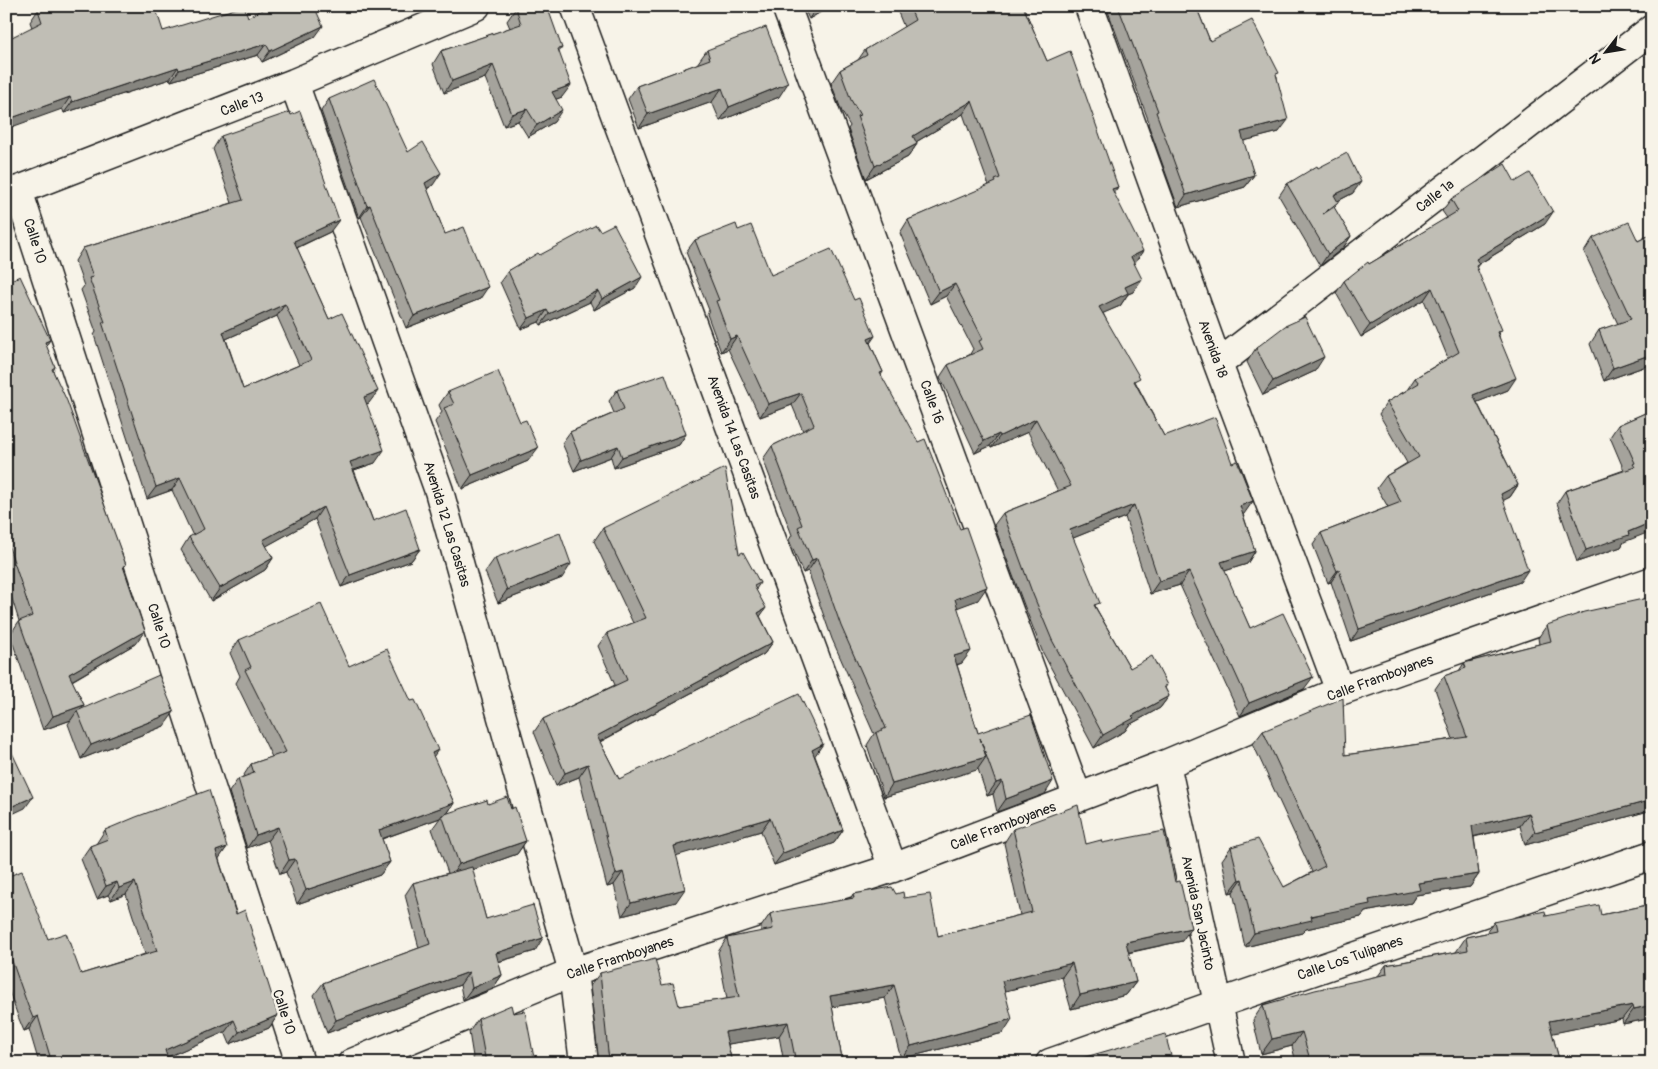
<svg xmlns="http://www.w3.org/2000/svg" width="1658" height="1069" viewBox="0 0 1658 1069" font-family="Pangolin,sans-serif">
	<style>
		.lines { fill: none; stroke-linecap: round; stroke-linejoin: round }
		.minor-casing { stroke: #1c1c1c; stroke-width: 31 }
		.minor { stroke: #f7f3e8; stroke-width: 28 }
		.wall { fill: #a5a39c; stroke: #1c1c1c; fill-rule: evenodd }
		.shaded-wall { fill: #86857f; stroke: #1c1c1c }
		.building { fill: #c0beb5; stroke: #1c1c1c; fill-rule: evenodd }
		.labels { text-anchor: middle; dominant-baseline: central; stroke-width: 5; stroke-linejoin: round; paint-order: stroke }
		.street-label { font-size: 14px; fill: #1c1c1c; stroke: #f7f3e8 }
	</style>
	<rect width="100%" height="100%" fill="#f7f3e8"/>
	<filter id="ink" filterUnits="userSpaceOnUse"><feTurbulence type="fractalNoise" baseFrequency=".02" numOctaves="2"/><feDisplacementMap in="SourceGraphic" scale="10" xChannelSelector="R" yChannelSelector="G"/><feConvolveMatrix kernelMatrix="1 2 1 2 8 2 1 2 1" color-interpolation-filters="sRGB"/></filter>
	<g filter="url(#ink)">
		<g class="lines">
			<defs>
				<path id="minor" d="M575,6L893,868
					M786,6L1078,798
					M1089,6L1218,364L1340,691
					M294,83L439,491L573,972L584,1063
					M18,190L300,1063
					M6,195L294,83L476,6
					M1218,364L1652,29
					M1166,764L1231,1063
					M352,1063L573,972L893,868L1166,764L1340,691L1652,581
					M1050,1063L1217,1004L1652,855"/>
			</defs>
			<use href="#minor" class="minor-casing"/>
			<use href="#minor" class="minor"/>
		</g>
		<path class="wall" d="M803,6H831L809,19Z
			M899,6H1023L1047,61L1118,187L1113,193L1134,264L1133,292L1128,294L1120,306L1103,313L1136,383L1164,436L1232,463L1253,501L1243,514L1255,551L1247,564L1224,571L1250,628L1304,689L1240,716L1180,585L1150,594L1125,517L1073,538L1096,608L1130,668L1167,685L1165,688L1169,696L1160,708L1129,725L1125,731L1094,748L1043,653L1024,605L994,525L1003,513L1058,491L1028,432L991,448L990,446L975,453L940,377L948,365L971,354H970L973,349L946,296L930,304L900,233L908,220L989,186L963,114L916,142L917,144L908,157L866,179L848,129L850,126L842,112L831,83L840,70L858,60L865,50L904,27L897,10Z
			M1106,6H1196L1210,41L1277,76L1279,132L1243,141L1254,175L1245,187L1178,207L1148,124L1149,122Z
			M516,8L562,48L559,52L562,97L556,99L554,122L528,137L518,121L504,126L485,78L444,93L433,64L441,51L510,28L507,21Z
			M38,10L163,31L248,17L315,37L262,62L258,55L171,81L170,79L64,113L30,22Z
			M707,50L779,97L720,121L712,102L639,128L628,99L637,86L697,64Z
			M329,99L408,152L433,185L427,189L445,234L480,299L406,328L361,217L359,218L321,111Z
			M221,136L330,232L297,248L329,319L369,403L366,404L375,463L354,470L373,521L420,549L411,561L341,587L315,519L266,546L273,558L265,570L211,601L181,550L189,537L193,536L172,490L147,499L94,335L96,332L81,290L84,286L75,261L83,248L232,203L213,149ZM277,316L299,365L243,389L226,339Z
			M1318,168L1353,193L1338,201L1334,208L1351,236L1343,248L1320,266L1279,196L1287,184Z
			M1515,182L1545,224L1479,264L1476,268L1499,335L1508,390L1477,402L1518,485L1510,497L1503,500L1520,582L1351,641L1331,582L1328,583L1313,545L1321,533L1388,507L1377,488L1386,476L1407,463L1379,414L1387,402L1407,390L1415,378L1448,358L1424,300L1361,337L1336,293L1344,281L1369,264L1447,218L1442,211L1451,199Z
			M738,230L771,275L870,343L883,372L881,375L978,600L957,607L962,663L957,665L978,733L1045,794L997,812L993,794L987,796L978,769L884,797L867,745L874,734L832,639L808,571L803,573L789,540L792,535L763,459L772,446L803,431L792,405L760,417L728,349L721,352L707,314L709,310L686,252L695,240Z
			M1652,234V364L1604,381L1590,344L1599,330L1618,324L1584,252L1593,238L1638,241Z
			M540,255L635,288L594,310L590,302L541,325L539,322L521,329L500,282L508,271Z
			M6,282L46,346L55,367L53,371L126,565L123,568L135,644L72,681L84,705L81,709L164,726L81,759L68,724L71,720L43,730L10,635L19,621L6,580Z
			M1256,348L1315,371L1263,395L1247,362Z
			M617,390L686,434L679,445L614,468L611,457L574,471L562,443L570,432L614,413L609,401Z
			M448,392L528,461L462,489L435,422L442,412L439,405Z
			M1652,410L1624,542L1621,547L1577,562L1557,503L1565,491L1624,470L1610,437L1618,425Z
			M603,528L739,554L760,583L756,589L760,616L773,642L764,654L600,742L619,779L815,756L843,830L834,843L774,865L761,831L676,855V902L622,916L614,885L607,887L579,777L556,786L534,732L543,719L615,685L598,646L607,633L633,623L594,541Z
			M495,558L562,578L498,603L485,572Z
			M1547,625L1652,810L1525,845L1520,826L1474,837L1479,874L1470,887L1416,895L1411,903L1365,912L1361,917L1306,929L1302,933L1245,947L1233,892L1229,893L1222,860L1231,847L1284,887L1312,872L1253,744L1263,731L1345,755L1453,739L1435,689L1444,676L1459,671L1464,663L1539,644L1538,638Z
			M239,640L349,666L433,757L454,803L447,814L488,804L511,809L526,841L517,854L472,870L486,919L535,951L498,962L502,975L493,988L463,1000L460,985L327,1033L314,995L323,983L419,948L405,895L413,883L448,873L432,829L440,818L382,839L390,862L380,875L297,904L286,872L280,874L268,840L247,848L229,792L238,779L242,778L251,764L272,757L236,683L240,676L230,653Z
			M1013,829L1086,844L1102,843L1182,941L1128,953L1136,982L1126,995L1071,1009L1062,977L1005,991L1003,1033L901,1059L885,998L832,1007L843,1063H784L779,1036L728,1044L732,1063H599L590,986L600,973L662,985L679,1006L727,999L718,952L727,938L761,932V927L770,914L850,899L853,894H896L904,898L938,936L1020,915L1004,843Z
			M105,830L227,847L218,859L236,914L278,1015L269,1028L230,1044L225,1032L167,1057L169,1063H39L29,1029L24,1031L19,1019L6,983V877L48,939L81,974L145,954L126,894L111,900L108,895L97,899L81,859L90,846L96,844Z
			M1652,904V1018L1623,1024L1622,1019L1552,1033L1560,1063H1296L1292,1046L1261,1054L1253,1020L1263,1005L1378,976L1386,965L1456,952L1466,937L1486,933L1494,922L1546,916L1601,915Z
			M513,1013L535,1063H474L469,1032L478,1019Z"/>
		<path class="shaded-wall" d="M817,6H831L809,19Z
			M323,26L315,37L262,62L270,51Z
			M266,44L258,55L171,81L179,70Z
			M493,65L485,78L444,93L452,81Z
			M178,67L170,79L64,113L72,102Z
			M788,83L779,97L720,121L729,107Z
			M571,85L562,97L543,104L552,92Z
			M722,88L712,102L639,128L648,114Z
			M70,97L62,109L6,129V120Z
			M972,101L963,114L904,149L913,136Z
			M527,109L518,121L504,126L512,114Z
			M562,110L554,122L528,137L537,125Z
			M1288,120L1279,132L1232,144L1241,132Z
			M917,144L908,157L866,179L875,166Z
			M441,173L433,185L416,195L425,183Z
			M1254,175L1245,187L1178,207L1186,195Z
			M1361,182L1353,193L1326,207L1334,195Z
			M1118,187L1109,199L1112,189Z
			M370,205L361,217L359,218L367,206Z
			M1553,212L1545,224L1467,271L1476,259Z
			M339,220L330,232L285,253L294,241Z
			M1351,236L1343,248L1320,266L1328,254Z
			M1143,251L1134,264L1131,257Z
			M642,277L635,288L594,310L602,299Z
			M1142,279L1133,292L1128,294L1120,306L1090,319L1099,307L1125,287Z
			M955,284L946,296L930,304L939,292Z
			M488,287L480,299L406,328L414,316Z
			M1432,288L1424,300L1361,337L1370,325Z
			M598,291L590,302L541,325L549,314Z
			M285,304L277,316L215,344L223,332Z
			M547,310L539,322L521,329L529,318Z
			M737,336L728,349L721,352L730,339Z
			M875,336L866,349L868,339Z
			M50,340L41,353L45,342Z
			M1652,354V364L1604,381L1613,368Z
			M1324,357L1315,371L1263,395L1273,381Z
			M1516,378L1508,390L1465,407L1473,395Z
			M378,391L369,403L355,409L364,397Z
			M801,393L792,405L760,417L768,404Z
			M1036,419L1028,432L991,448L1000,436Z
			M686,434L679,445L614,468L622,457Z
			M999,434L990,446L975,453L984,441Z
			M618,446L611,457L574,471L581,460Z
			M538,448L528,461L462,489L472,475Z
			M384,450L375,463L342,474L350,462Z
			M180,478L172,490L147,499L156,487Z
			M1518,485L1510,497L1493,506L1501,494Z
			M1253,501L1244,514L1232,518L1240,506Z
			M1134,505L1125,517L1061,543L1070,530Z
			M323,507L315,519L254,553L263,540Z
			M1652,522V531L1624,542L1621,547L1577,562L1586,550Z
			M420,549L411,561L341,587L350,575Z
			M1255,551L1247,564L1212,575L1221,562Z
			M273,558L265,570L211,601L220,588Z
			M817,558L808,571L803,573L812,560Z
			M571,564L562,578L498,603L507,590Z
			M1339,570L1331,582L1328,583L1337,571Z
			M1528,570L1520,582L1351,641L1359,629Z
			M1189,572L1180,585L1150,594L1159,581Z
			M987,587L978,600L946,612L955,599Z
			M766,608L757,621L758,613Z
			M145,631L135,644L59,688L69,674Z
			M773,642L764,654L588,748L597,736Z
			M971,651L962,663L945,668L954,656Z
			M1313,677L1304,689L1240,716L1249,703Z
			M1169,696L1160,708L1129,725L1125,731L1094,748L1103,735L1132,716Z
			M84,705L78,713L77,711L71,720L43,730L53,716Z
			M174,712L164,726L81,759L91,745Z
			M823,744L814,757L812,750Z
			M438,750L429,763L432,753Z
			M986,757L977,770L884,797L892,784Z
			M588,764L579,777L556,786L565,773Z
			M1002,781L993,794L987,796L996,783Z
			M1053,781L1045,794L997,812L1006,799Z
			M33,797L25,808L6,817V809Z
			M1652,800V810L1525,845L1535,832Z
			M454,803L445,817L442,815L440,818L370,843L379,830Z
			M1529,813L1520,826L1463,839L1472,826Z
			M770,818L761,831L665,859L674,846Z
			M278,827L268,840L247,848L256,835Z
			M843,830L834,843L774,865L783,853Z
			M526,841L517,854L450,878L459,864Z
			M227,847L218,860L216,851Z
			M295,859L286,872L280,874L289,860Z
			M390,862L380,875L297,904L306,890Z
			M623,872L614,885L607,887L616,874Z
			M1479,874L1470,887L1416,895L1411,903L1365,912L1361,917L1306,929L1302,933L1245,947L1254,933L1369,900L1418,883Z
			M1242,879L1233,892L1229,893L1239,880Z
			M117,882L108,895L97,899L106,886Z
			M135,882L126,894L111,900L119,888Z
			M685,889L676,902L622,916L631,903Z
			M1191,928L1182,941L1116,955L1126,942Z
			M543,938L535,951L487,965L496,953Z
			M1072,963L1062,977L993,994L1002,981Z
			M469,972L460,985L327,1033L336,1020Z
			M502,975L493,988L463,1000L472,988Z
			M1136,982L1126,995L1071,1009L1080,995Z
			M894,985L885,998L820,1009L830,996Z
			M1633,1005L1622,1019L1539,1036L1549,1021Z
			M1652,1005V1018L1623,1024L1634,1009Z
			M278,1015L269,1028L230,1044L239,1032Z
			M38,1016L29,1029L24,1031L33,1018Z
			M1012,1019L1003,1033L901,1059L911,1046Z
			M234,1020L225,1032L156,1062L165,1050Z
			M788,1022L779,1036L716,1046L725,1032Z
			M1302,1032L1292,1046L1261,1054L1272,1039Z"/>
		<path class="building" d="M48,6H155L163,31L244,6L248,17L270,6H314L323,26L270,51L266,44L179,70L178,67L72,102L70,97L6,120V40L42,22L38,10Z
			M521,6H547L562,48L558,49L571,85L552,92L562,110L537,125L527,109L512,114L493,65L452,81L441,51L521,24L516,8Z
			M909,6H1023L1047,61L1070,51L1118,187L1112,189L1143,251L1131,257L1142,279L1125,287L1128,293L1099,307L1140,378L1134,381L1164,436L1215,417L1232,463L1237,461L1253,501L1240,506L1255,551L1221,562L1250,628L1283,613L1313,677L1249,703L1189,572L1159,581L1134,505L1070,530L1100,603L1094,605L1130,668L1152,656L1167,685L1164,686L1169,696L1132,716L1134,718L1103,735L1052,640L1032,592L1003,513L1071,486L1036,419L1000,436L999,434L984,441L948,365L983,349L979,341L983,339L955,284L939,292L908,220L996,182L995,180L1000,178L972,101L913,136L917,144L875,166L857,116L860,115L851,100L840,70L867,55L865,50L915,20Z
			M1118,6H1196L1210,41L1252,20L1279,73L1276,74L1288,120L1241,132L1254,175L1186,195L1156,112L1158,111Z
			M766,27L788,83L729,107L722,88L648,114L637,86L710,59L707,50Z
			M374,79L408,152L423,142L441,173L425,183L445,234L464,227L488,287L414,316L370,205L367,206L329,99Z
			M300,111L339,220L294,241L329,319L342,313L378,391L364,397L384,450L350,462L373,521L406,508L420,549L350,575L323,507L263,540L273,558L220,588L189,537L204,529L180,478L156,487L102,322H105L89,278L93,277L83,248L243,200L221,136L290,112L291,115ZM285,304L311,360L243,389L223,332Z
			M1347,153L1361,182L1334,195L1338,202L1323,214L1334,207L1351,236L1328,254L1287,184L1317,166L1318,168Z
			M1505,164L1515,182L1530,173L1553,212L1476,259L1479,264L1476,266L1502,330L1497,332L1516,378L1473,395L1518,485L1501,494L1528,570L1359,629L1339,570L1337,571L1321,533L1401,502L1386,476L1419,457L1387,402L1419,383L1415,378L1459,352L1432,288L1370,325L1344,281L1368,262L1369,264L1458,211L1451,199Z
			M1629,222L1638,241L1652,234V354L1613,368L1599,330L1631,319L1593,238Z
			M614,224L642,277L602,299L598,291L549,314L547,310L529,318L508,271L538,253L540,255L596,225L600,231Z
			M736,224L738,230L751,225L771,275L831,249L854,300L859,298L875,336L868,339L883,372L880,373L918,442L925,439L960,529L966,527L987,587L955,599L971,651L954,656L978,733L1031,715L1053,781L1006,799L1002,781L996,783L980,738L986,757L892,784L876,733L886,728L841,626L817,558L812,560L798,527L802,525L772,446L814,425L801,393L768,404L737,336L730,339L716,301L719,300L695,240Z
			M20,276L50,340L45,342L55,367L52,369L67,401L126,565L123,566L145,631L69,674L84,705L53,716L19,621L32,616L6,538V438H8L6,432V282Z
			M1305,317L1324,357L1273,381L1256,348L1285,326Z
			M498,371L520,422L526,420L538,448L472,475L444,408L454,404L448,392Z
			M665,374L686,434L622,457L618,446L581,460L570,432L624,409L617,390Z
			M1652,410V522L1628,532L1629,535L1586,550L1565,491L1635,467L1633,464L1635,463L1618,425Z
			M725,468L739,554L743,552L760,583L754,586L766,608L758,613L773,642L597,736L619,779L799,694L823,744L812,750L843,830L783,853L770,818L674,846L685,889L631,903L623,872L616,874L588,764L565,773L543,719L627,680L607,633L646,618L603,528Z
			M560,533L571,564L507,590L495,558Z
			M1652,597V800L1535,832L1529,813L1472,826L1479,874L1418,883L1420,890L1369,900L1370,904L1311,916L1312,920L1254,933L1242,879L1239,880L1231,847L1258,839L1284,887L1325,866L1263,731L1343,698L1345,755L1467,737L1444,676L1466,668L1464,663L1551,641L1547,625L1584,612Z
			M321,604L349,666L387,649L411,701L415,700L438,750L432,753L454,803L379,830L390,862L306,890L295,859L289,860L278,827L256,835L238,779L254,773L251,764L286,752L245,670L251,667L239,640Z
			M159,675L174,712L91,745L77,711Z
			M6,740L33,797L6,809Z
			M209,790L227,847L216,851L236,914L245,910L278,1015L239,1032L234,1020L165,1050L169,1063H52L38,1016L33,1018L28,1006L6,944V877L22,871L48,939L66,933L81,974L157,951L135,882L119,888L117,882L106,886L90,846L108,839L105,830L136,817Z
			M507,797L511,809L515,807L526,841L459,864L442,815L487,800L488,804Z
			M1078,805L1086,844L1101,840L1102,843L1164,831L1175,882L1180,881L1191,928L1126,942L1136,982L1080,995L1072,963L1002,981L1012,1019L911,1046L894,985L830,996L843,1063H796L788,1022L725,1032L732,1063H610L608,1052L600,973L655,959L662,985L673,983L679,1006L739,997L727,938L773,929L770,914L780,911L854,898L853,894L892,887L896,894L903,892L904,898L930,894L938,936L1032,912L1013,829Z
			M472,867L486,919L533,905L543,938L496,953L502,975L472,988L469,972L336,1020L323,983L430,944L413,883Z
			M1652,904V1005L1634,1009L1633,1005L1549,1021L1560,1063H1311L1302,1032L1272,1039L1263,1005L1315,990L1387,974L1386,965L1468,950L1466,937L1496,931L1494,922L1545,911L1546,916L1599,905L1601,915Z
			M511,1005L513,1013L525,1011L535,1063H486L478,1019Z
			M1165,1034L1173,1063H1079L1083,1062L1082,1058Z"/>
	</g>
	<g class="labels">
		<g class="street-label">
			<text transform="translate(242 104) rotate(-21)">Calle 13</text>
			<text transform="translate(1435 196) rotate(-38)">Calle 1a</text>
			<text transform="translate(35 241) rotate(72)">Calle 10</text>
			<text transform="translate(1213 349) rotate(70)">Avenida 18</text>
			<text transform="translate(932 402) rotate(70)">Calle 16</text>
			<text transform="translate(734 437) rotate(70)">Avenida 14 Las Casitas</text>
			<text transform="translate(447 524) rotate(73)">Avenida 12 Las Casitas</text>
			<text transform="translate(159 626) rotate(72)">Calle 10</text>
			<text transform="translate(1380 678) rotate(-20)">Calle Framboyanes</text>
			<text transform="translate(1003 826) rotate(-21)">Calle Framboyanes</text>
			<text transform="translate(1198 913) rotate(78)">Avenida San Jacinto</text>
			<text transform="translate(620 958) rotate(-18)">Calle Framboyanes</text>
			<text transform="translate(1350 958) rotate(-19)">Calle Los Tulipanes</text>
			<text transform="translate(284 1012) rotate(72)">Calle 10</text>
		</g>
	</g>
	<rect width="1658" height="1069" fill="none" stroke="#f7f3e8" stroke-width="25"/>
	<rect x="12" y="12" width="1633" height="1044" fill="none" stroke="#1c1c1c" stroke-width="2" filter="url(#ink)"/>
	<g transform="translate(1606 52) rotate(239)" stroke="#f7f3e8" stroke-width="4" paint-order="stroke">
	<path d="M0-4L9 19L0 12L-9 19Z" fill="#1c1c1c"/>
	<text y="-8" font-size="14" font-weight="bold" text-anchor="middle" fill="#1c1c1c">N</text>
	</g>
</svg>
